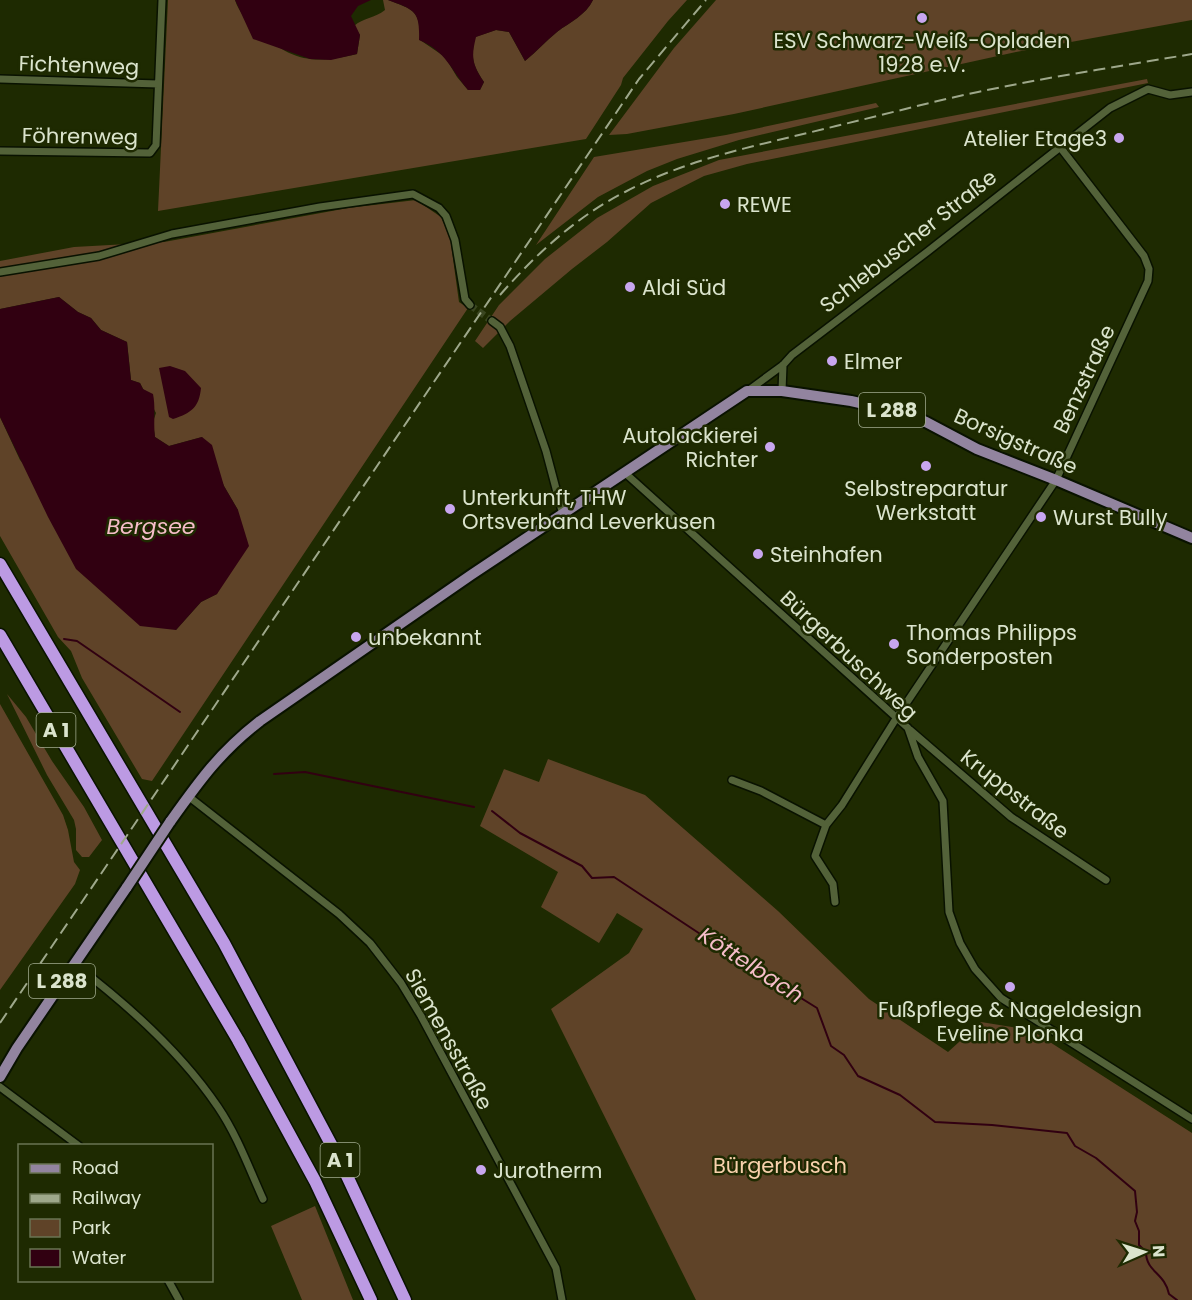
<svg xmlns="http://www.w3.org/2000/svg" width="1192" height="1300" viewBox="0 0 1192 1300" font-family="Poppins,sans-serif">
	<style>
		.green { fill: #5f4328 }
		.water { fill: #310011 }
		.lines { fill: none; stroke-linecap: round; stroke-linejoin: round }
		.stream { stroke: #310011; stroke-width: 2 }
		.minor-tunnel { stroke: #3a4620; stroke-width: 7; stroke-dasharray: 7 3.5; stroke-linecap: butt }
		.minor-casing { stroke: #091200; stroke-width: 10 }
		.primary-casing { stroke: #091200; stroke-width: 14 }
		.motorway-casing { stroke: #091200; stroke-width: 15 }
		.minor { stroke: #536239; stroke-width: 7 }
		.primary { stroke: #92849f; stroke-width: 10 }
		.motorway { stroke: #bc9ae3; stroke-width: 12 }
		.rail { stroke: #9ea88b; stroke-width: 2; stroke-dasharray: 12 6; stroke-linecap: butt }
		.primary-bridge-casing { stroke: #091200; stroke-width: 14; stroke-linecap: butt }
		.primary-bridge { stroke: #92849f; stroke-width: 10 }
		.poi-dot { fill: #c8a6ef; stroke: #1e2a01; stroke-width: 2 }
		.labels { text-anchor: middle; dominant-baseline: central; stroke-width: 5; stroke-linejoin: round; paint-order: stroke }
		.shield { fill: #1e2a01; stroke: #a2ac90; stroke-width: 1.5 }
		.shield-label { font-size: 20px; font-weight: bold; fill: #dbe4cd }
		.poi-label { font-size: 21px; fill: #dbe4cd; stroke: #1e2a01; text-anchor: start }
		.street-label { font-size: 21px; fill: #dbe4cd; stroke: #1e2a01 }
		.park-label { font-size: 21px; fill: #f9d1ac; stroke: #1e2a01 }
		.water-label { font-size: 22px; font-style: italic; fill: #f6bdc9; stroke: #1e2a01 }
	</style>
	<rect width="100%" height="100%" fill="#1e2a01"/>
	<path class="green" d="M168,0H235C239,13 248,21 257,30C291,61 313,65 357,54L360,35L354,26C363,18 375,18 385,10L383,0H388C415,10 420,11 420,40L445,57L457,77L468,90H480L484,82C472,64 471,58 475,37L496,30L509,32L525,61C536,52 546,41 557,32C570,22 586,15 593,0H687L668,21L623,78L621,85L586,139L158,211Z
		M716,0H1192V20L1016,52L734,114L627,134L609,135L674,48Z
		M1147,79L1148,83L747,164L704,176L651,203L607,242L572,269L510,321L483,348L475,341L499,305L545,259L597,218L653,186L719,160Z
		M876,103L879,107L739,140L677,159L647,171L598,197L536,245L594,157L726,135Z
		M416,200L441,217L450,237L459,302L468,308L152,781L142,779L82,678L71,651L58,637L0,536V417L20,460L176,630L201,602L217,594L238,510L224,486L202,437L169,446L155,437L153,422L156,413L140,383L131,380L127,342L101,330L91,318L78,312L59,297L0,309V261L74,247L164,242L348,208Z
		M7,694L26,717L52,761L84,807L102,840L89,857H82L76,850V829L74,820L47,775Z
		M0,704L63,815L68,830L74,862L80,870L75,884L0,990Z
		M548,759L645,795L778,911L869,999L948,1052L981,1022L1031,1030L1192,1133V1300H696L551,1009L629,953L643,929L617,913L599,943L541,907L558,872L480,826L504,769L539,782Z
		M315,1206L353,1300H302L271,1226Z"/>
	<path class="water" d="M235,0H371L358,6L351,16L360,35L357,54L331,60L310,59L253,39Z
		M388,0H593C586,15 570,22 557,32C546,41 536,52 525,61L509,32L496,30L476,37C471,57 472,64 484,82L480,90H468C450,69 447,52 419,40C420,11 415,10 388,0Z
		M59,297L78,312L91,318L101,330L127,342L131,380L140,383L143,389L153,394C156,409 153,422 155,437L169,446L202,437L212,445L224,486L238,510L249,546L217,594L201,602L176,630L140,626L76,569L48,517L0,417V309Z
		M170,366L185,371L201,388C199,408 191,413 173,419L169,417L159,368Z"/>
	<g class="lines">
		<path class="stream" d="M64,639L77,641L180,712
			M274,774L305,772L474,807
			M492,811L520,833L582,866L592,878L614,877L732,955L817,1008L831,1046L844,1055L858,1076L900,1095L935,1122L992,1125L1067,1133L1075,1146L1096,1158L1135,1191L1137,1212L1135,1221L1139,1231V1245L1146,1252C1146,1272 1165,1273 1169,1294L1177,1300"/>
		<path class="minor-tunnel" d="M470,305L492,321"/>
		<defs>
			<path id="minor" d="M0,79L158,84
				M0,151L150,153L156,145L162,0
				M0,272L99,256L172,234L320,207L413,194L439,208L446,216L455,240L465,299L470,305
				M492,321L500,327L510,346L546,451L563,515
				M749,390L783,365L792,355L927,252L1110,108L1148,89L1170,95L1192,92
				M782,391L783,365
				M624,472L908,728L918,757L943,801L949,912L960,943L975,969L1001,998L1192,1119
				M910,730L1011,817L1106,880
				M732,780L761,791L826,825L842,805L897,717L1056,480L1148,281L1149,269L1144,256L1060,147
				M188,796L339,914L370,943L401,983L421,1016L556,1268L562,1300
				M826,825L815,856L833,884L835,902
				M74,964C127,1004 180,1051 218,1107C237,1135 249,1168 263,1199
				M0,1087L79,1146
				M168,1280L179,1300"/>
			<path id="primary" d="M170,822C200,780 219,753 260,721L471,575L747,391H782L851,401L904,413L926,422L977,449L1056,480L1192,538
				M0,1077L17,1048L127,887"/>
			<path id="motorway" d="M0,564L224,943L341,1163L405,1300
				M0,635L238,1040L315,1181L371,1300"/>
		</defs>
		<use href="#minor" class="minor-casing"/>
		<use href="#primary" class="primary-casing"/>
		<use href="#motorway" class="motorway-casing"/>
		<use href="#minor" class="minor"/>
		<use href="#primary" class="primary"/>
		<use href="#motorway" class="motorway"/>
		<path class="rail" d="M500,295C536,254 576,217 625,192C691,157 765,144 836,126C883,115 930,102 978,92C1048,77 1121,66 1192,54
			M0,1023L639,79L706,0"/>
		<defs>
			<path id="primary-bridge" d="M127,887L170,822"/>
		</defs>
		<use href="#primary-bridge" class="primary-bridge-casing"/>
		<use href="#primary-bridge" class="primary-bridge"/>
	</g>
	<g class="poi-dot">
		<circle cx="922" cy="18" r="6"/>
		<circle cx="1119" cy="138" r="6"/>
		<circle cx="725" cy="204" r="6"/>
		<circle cx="630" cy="287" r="6"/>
		<circle cx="832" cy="361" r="6"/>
		<circle cx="770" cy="447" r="6"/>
		<circle cx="926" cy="466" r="6"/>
		<circle cx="450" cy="509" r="6"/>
		<circle cx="1041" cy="517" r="6"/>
		<circle cx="758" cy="554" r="6"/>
		<circle cx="356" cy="637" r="6"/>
		<circle cx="894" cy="644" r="6"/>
		<circle cx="1010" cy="987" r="6"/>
		<circle cx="481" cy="1170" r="6"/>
	</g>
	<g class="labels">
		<g class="shield">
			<rect x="859" y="393" width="66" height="34" rx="4.5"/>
			<rect x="36.5" y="713" width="39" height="34" rx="4.5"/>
			<rect x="29" y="964" width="66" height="34" rx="4.5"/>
			<rect x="320.5" y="1143" width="39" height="34" rx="4.5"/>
		</g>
		<g class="shield-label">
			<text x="892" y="410">L 288</text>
			<text x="56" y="730">A 1</text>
			<text x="62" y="981">L 288</text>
			<text x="340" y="1160">A 1</text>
		</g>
		<g class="poi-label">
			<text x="922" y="40" text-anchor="middle">ESV Schwarz-Weiß-Opladen<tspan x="922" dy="24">1928 e.V.</tspan></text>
			<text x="1107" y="138" text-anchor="end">Atelier Etage3</text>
			<text x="737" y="204">REWE</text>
			<text x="642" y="287">Aldi Süd</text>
			<text x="844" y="361">Elmer</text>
			<text x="758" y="435" text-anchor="end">Autolackierei<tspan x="758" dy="24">Richter</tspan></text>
			<text x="926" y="488" text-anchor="middle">Selbstreparatur<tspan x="926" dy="24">Werkstatt</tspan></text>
			<text x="462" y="497">Unterkunft, THW<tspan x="462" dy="24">Ortsverband Leverkusen</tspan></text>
			<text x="1053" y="517">Wurst Bully</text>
			<text x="770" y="554">Steinhafen</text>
			<text x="906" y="632">Thomas Philipps<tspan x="906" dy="24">Sonderposten</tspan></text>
			<text x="368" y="637">unbekannt</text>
			<text x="1010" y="1009" text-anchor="middle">Fußpflege &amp; Nageldesign<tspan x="1010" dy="24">Eveline Plonka</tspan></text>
			<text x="493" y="1170">Jurotherm</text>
		</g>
		<g class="street-label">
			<text transform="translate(79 65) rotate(2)">Fichtenweg</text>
			<text transform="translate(80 136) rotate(1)">Föhrenweg</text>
			<text transform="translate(908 241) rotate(-38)">Schlebuscher Straße</text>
			<text transform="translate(1084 379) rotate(-65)">Benzstraße</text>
			<text transform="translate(1016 441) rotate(24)">Borsigstraße</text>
			<text transform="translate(849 655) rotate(43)">Bürgerbuschweg</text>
			<text transform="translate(1015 794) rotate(38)">Kruppstraße</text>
			<text transform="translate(449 1039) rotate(61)">Siemensstraße</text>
		</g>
		<g class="park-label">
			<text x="780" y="1165">Bürgerbusch</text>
		</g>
		<g class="water-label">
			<text x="151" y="526">Bergsee</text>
			<text transform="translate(751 965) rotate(33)">Köttelbach</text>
		</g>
	</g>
	<rect x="18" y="1144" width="195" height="138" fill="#1e2a01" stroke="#6a7453" stroke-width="1.5"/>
	<rect x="30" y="1164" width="30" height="9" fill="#92849f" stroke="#6a7453" stroke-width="1.5"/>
	<text x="72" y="1174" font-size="18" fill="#dbe4cd">Road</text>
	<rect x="30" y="1194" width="30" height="9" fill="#9ea88b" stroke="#6a7453" stroke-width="1.5"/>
	<text x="72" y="1204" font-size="18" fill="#dbe4cd">Railway</text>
	<rect x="30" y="1219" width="30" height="18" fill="#5f4328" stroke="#6a7453" stroke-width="1.5"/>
	<text x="72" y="1234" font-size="18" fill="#dbe4cd">Park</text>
	<rect x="30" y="1249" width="30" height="18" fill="#310011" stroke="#6a7453" stroke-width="1.5"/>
	<text x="72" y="1264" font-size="18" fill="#dbe4cd">Water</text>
	<g transform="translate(1144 1252) rotate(87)" stroke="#1e2a01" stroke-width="4.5" paint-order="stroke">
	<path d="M0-4.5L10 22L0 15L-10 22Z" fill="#dbe4cd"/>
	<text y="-9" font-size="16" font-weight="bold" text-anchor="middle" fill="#dbe4cd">N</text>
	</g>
</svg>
